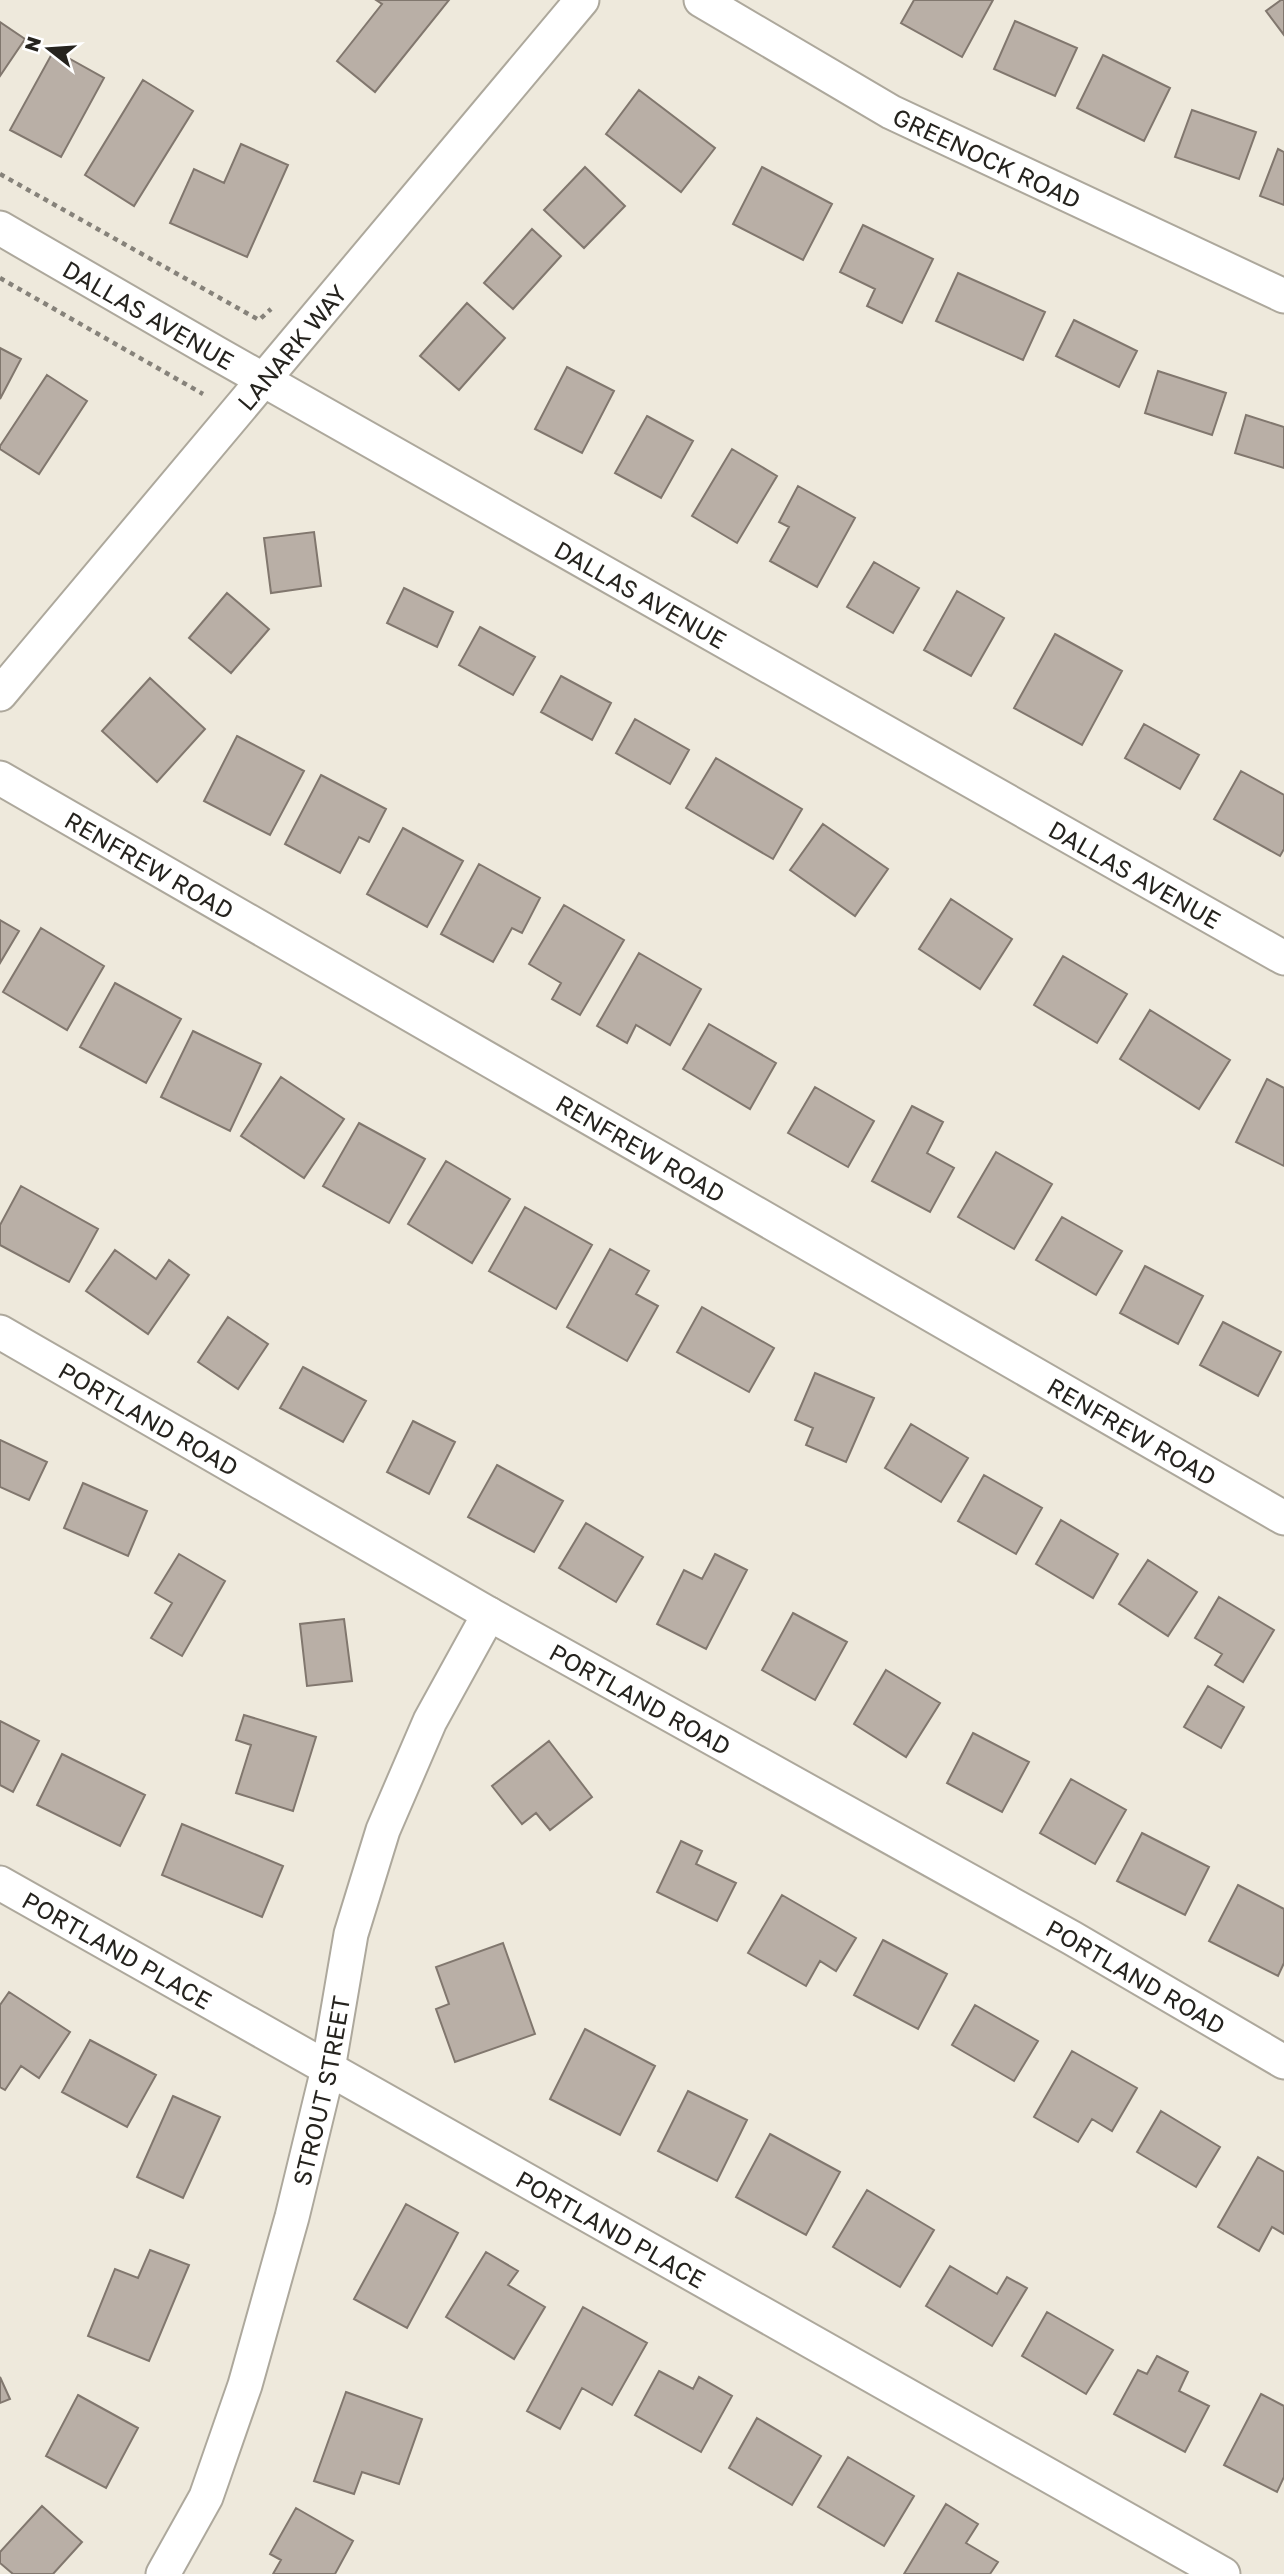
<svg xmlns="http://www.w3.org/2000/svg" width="1284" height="2574" viewBox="0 0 1284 2574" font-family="'Golos Text',sans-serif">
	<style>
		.building { fill: #b9afa6; stroke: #81776e; stroke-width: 2 }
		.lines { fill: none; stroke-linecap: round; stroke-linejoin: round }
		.minor-casing { stroke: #ada89c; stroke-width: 37 }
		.path { stroke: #86827a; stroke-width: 4.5; stroke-dasharray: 5 5; stroke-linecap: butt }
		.minor { stroke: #fff; stroke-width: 33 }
		.labels { text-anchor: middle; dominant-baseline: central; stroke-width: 7; stroke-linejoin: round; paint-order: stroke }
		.street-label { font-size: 24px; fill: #25231e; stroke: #fff }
	</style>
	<rect width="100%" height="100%" fill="#eee9dc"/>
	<path class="building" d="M376,0H449L375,92L337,61L382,4Z
		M914,0H993L962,57L901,23Z
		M1281,0H1284V35L1266,11Z
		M1015,21L1077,48L1055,96L994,69Z
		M0,22L25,39L0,76Z
		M54,50L104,78L61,157L10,130Z
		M1103,55L1170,88L1144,141L1077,108Z
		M143,80L193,111L134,206L85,175Z
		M639,90L715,148L681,192L606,134Z
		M1192,110L1256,132L1239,179L1175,157Z
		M241,144L288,165L247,257L170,223L194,169L224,183Z
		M1278,149L1284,152V205L1260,196Z
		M585,167L625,206L584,248L544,210Z
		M762,167L832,204L803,260L733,224Z
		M863,225L933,259L902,323L867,306L875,289L840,272Z
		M532,229L561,256L513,309L484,283Z
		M958,273L1045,312L1023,360L936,321Z
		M467,303L505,338L459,390L420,356Z
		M1074,320L1137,351L1119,387L1056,356Z
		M0,348L21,359L0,399Z
		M567,367L614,391L582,453L535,429Z
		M1158,371L1226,393L1212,435L1145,413Z
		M47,375L87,401L39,474L0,449V446Z
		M1246,415L1284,427V468L1235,453Z
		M647,416L693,441L661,498L615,473Z
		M732,449L777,476L737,543L692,516Z
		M798,486L855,518L817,587L770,561L789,527L779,522Z
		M314,532L321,586L271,593L264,538Z
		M874,562L919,588L893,633L847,607Z
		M404,588L453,612L437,647L387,623Z
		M957,591L1004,618L971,676L924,650Z
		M227,593L269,629L231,673L189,638Z
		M480,627L535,657L513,695L459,665Z
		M1055,634L1122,671L1082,745L1014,708Z
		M561,676L611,703L592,740L541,712Z
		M150,678L205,729L157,782L102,731Z
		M635,719L689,750L670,784L616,753Z
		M1144,724L1199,755L1180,789L1125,758Z
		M237,736L304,771L270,835L204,801Z
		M716,758L802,809L773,859L686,808Z
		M1241,771L1284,795V849L1280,856L1214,819Z
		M321,775L386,809L369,842L359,837L340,873L285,844Z
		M823,824L888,869L855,916L790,870Z
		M403,828L463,861L427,927L367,894Z
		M479,864L540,898L522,933L512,928L493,962L441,934Z
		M951,899L1012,939L980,989L919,949Z
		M564,905L624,940L580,1015L552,999L561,983L529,964Z
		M0,920L19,931L0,963Z
		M41,928L104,966L67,1030L3,992Z
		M639,953L701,989L670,1045L636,1025L627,1043L597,1026Z
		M1063,956L1127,994L1097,1043L1034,1005Z
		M115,983L181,1019L146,1083L80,1047Z
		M1150,1010L1230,1060L1199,1109L1120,1059Z
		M709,1024L776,1063L750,1109L683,1069Z
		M193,1031L261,1064L230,1131L161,1097Z
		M281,1077L344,1119L304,1178L241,1136Z
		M1267,1079L1284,1088V1166L1236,1142Z
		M815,1087L874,1121L848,1167L788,1133Z
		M912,1106L943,1122L927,1153L954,1168L930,1212L872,1181Z
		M359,1123L425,1159L389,1223L323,1186Z
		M996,1152L1052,1184L1014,1249L958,1217Z
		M446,1161L510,1199L472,1263L408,1224Z
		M21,1186L98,1229L69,1282L0,1245V1225Z
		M525,1207L592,1245L556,1309L489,1271Z
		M1062,1217L1122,1251L1096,1295L1036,1260Z
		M610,1249L649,1271L636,1294L658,1306L627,1361L567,1327Z
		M115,1250L156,1279L169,1260L189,1275L148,1334L86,1291Z
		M1145,1266L1203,1296L1178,1344L1120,1313Z
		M702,1307L774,1348L749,1392L677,1352Z
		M228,1317L268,1344L238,1389L198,1362Z
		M1223,1322L1281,1352L1258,1396L1200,1365Z
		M303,1367L366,1401L343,1442L280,1408Z
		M815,1373L874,1398L846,1462L806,1445L813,1428L795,1420Z
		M413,1421L455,1442L429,1494L387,1472Z
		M911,1424L968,1458L941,1502L885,1468Z
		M0,1440L47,1462L29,1500L0,1487Z
		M497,1465L563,1501L534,1552L468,1517Z
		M984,1475L1042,1508L1016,1554L958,1521Z
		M83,1483L147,1511L128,1556L64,1528Z
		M1061,1520L1118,1554L1093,1598L1036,1564Z
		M586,1523L643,1557L616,1602L559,1568Z
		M179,1554L225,1581L182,1656L151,1638L172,1603L155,1593Z
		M715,1554L747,1570L706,1649L657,1624L684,1570L702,1579Z
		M1148,1560L1197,1592L1168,1636L1119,1604Z
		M1219,1597L1274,1630L1243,1682L1215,1665L1222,1654L1195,1638Z
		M793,1613L847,1642L815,1700L762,1670Z
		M344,1619L352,1681L307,1686L300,1624Z
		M886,1670L940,1703L906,1757L854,1724Z
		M1208,1686L1244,1707L1221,1748L1184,1727Z
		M244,1715L316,1737L293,1811L236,1793L251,1745L236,1740Z
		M0,1721L39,1741L13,1792L0,1785Z
		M973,1733L1029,1762L1002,1812L947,1783Z
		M549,1741L592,1797L550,1830L536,1813L522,1824L492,1786Z
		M62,1754L145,1795L120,1846L37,1805Z
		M1071,1779L1126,1810L1095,1864L1040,1833Z
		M182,1824L283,1866L262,1917L162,1875Z
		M1142,1833L1209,1867L1185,1915L1117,1881Z
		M681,1841L702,1851L696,1864L736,1883L717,1921L657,1892Z
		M1238,1885L1284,1909V1963L1278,1976L1209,1941Z
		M782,1895L856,1938L836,1971L820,1961L806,1986L748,1953Z
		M883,1940L947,1974L918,2029L854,1995Z
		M503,1943L535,2034L455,2062L436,2009L449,2004L436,1967Z
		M9,1992L70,2032L39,2078L21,2066L5,2090L0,2087V2005Z
		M975,2005L1038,2041L1014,2081L952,2045Z
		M585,2029L655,2066L620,2135L550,2099Z
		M90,2040L156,2075L127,2127L62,2092Z
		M1072,2051L1137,2088L1112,2131L1092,2119L1078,2142L1034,2117Z
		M688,2091L747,2120L717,2181L658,2151Z
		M173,2096L220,2117L183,2198L137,2177Z
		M1161,2111L1220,2147L1196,2187L1137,2152Z
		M770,2134L840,2172L806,2235L736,2197Z
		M1258,2157L1284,2172V2234L1272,2227L1259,2251L1218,2227Z
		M867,2190L934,2230L900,2287L833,2247Z
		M406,2204L458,2233L407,2328L354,2299Z
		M150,2250L189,2265L149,2361L88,2336L115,2269L138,2278Z
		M486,2252L518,2271L508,2285L545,2307L514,2359L446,2317Z
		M950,2266L997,2294L1007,2277L1027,2288L992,2346L926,2306Z
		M583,2307L647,2343L612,2405L582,2388L560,2429L527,2411Z
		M1047,2312L1113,2350L1086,2394L1022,2356Z
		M1157,2356L1188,2372L1179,2391L1209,2406L1185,2452L1114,2414L1138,2370L1147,2374Z
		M659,2371L693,2389L699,2377L732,2396L701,2452L635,2415Z
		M0,2377L10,2399L0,2403Z
		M346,2392L422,2419L399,2484L362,2472L354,2494L314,2481Z
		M1261,2394L1284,2406V2477L1277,2492L1224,2465Z
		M78,2395L138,2428L106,2488L46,2456Z
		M757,2418L821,2456L792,2505L729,2468Z
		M848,2457L914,2496L884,2546L818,2507Z
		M946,2504L978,2524L966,2543L998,2562L990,2574H904Z
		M42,2506L82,2542L53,2574H13L0,2563V2552Z
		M296,2508L353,2541L335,2574H273L281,2560L270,2554Z"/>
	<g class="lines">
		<defs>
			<g id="minor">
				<path id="s1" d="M701,0L891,112L1284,296"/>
				<path id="s2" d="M0,228L216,353L1284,958"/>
				<path id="s3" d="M0,694L582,0"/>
				<path id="s4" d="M0,778L1284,1518"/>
				<path id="s5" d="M0,1332L489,1614L1072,1938L1284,2062"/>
				<path id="s6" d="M0,1883L1223,2574"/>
				<path id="s7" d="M163,2574L206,2497L245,2385L292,2217L328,2069L351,1934L383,1830L430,1721L489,1614"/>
			</g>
		</defs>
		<use href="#minor" class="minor-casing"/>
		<path class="path" d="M0,174L259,320L271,309
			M0,278L203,394"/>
		<use href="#minor" class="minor"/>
	</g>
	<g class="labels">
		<g class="street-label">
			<text stroke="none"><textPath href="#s1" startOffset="327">GREENOCK ROAD</textPath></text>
			<text stroke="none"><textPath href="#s2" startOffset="172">DALLAS AVENUE</textPath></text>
			<text stroke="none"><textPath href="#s3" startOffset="453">LANARK WAY</textPath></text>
			<text stroke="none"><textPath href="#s2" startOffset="738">DALLAS AVENUE</textPath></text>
			<text stroke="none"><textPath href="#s4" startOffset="173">RENFREW ROAD</textPath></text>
			<text stroke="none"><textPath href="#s2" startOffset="1306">DALLAS AVENUE</textPath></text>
			<text stroke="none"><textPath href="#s4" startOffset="740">RENFREW ROAD</textPath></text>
			<text stroke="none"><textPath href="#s5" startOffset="172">PORTLAND ROAD</textPath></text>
			<text stroke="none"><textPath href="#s4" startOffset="1307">RENFREW ROAD</textPath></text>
			<text stroke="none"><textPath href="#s5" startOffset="738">PORTLAND ROAD</textPath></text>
			<text stroke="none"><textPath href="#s6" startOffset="135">PORTLAND PLACE</textPath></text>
			<text stroke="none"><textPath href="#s5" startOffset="1306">PORTLAND ROAD</textPath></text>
			<text stroke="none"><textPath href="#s7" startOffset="511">STROUT STREET</textPath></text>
			<text stroke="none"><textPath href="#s6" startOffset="702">PORTLAND PLACE</textPath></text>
		</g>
	</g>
	<g transform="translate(49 49) rotate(287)" stroke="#ffffff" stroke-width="5" paint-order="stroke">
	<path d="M0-5L12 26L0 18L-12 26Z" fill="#25231e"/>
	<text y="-10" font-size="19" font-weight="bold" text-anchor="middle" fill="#25231e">N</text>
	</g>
</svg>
